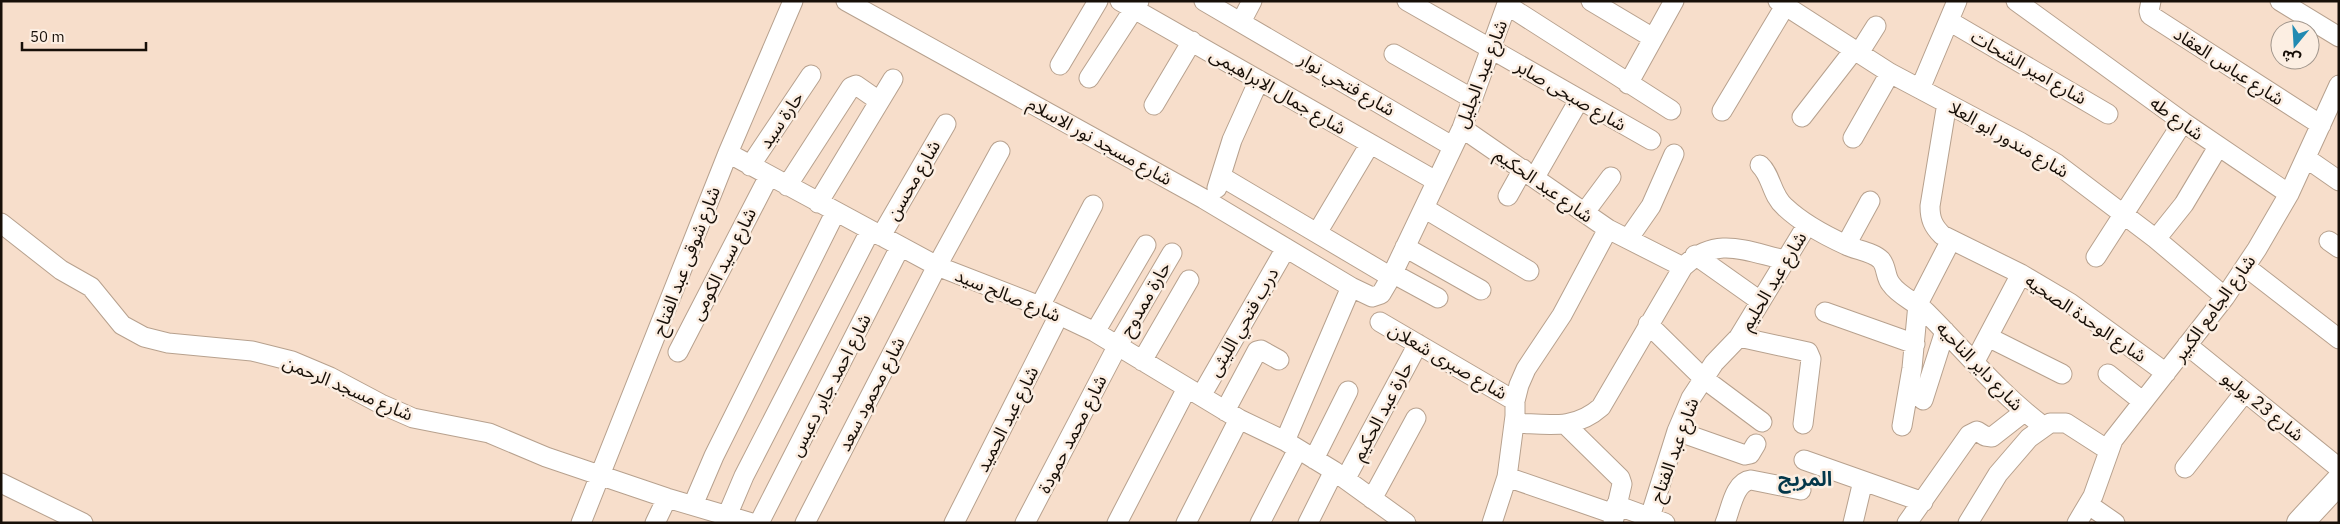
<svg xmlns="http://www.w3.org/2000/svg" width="2340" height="524" viewBox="0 0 2340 524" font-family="'IBM Plex Sans','Noto Sans Arabic',sans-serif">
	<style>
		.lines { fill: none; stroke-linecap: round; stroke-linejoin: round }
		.street-casing { stroke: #b7a18e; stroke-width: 21 }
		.secondary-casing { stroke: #b7a18e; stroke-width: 28 }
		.street { stroke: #fff; stroke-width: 19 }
		.secondary { stroke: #fff; stroke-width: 26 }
		.labels { text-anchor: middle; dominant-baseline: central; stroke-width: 5; stroke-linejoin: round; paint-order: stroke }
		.street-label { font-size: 18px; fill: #170f08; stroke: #fceee2 }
		.quarter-label { font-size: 20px; font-weight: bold; fill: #03374a; stroke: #fceee2 }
	</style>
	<rect width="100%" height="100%" fill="#f7decb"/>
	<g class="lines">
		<defs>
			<path id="street" d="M846,1L1204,199L1351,287L1372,297L1381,294L1391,277L1462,128L1508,1
				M1120,1L1436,181
				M1204,1L1452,146
				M1407,1L1651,140
				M1591,1L1653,38
				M1778,1L1890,73L2020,142L2057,164L2156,239L2225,297
				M2016,1L2183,122L2289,194
				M2151,1L2149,11L2150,15L2321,125
				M2280,1L2339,37
				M1507,5L1671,110
				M1949,21L2108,114
				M1241,22L1252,1
				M1859,53L1876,26
				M1394,54L1473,99
				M1060,65L1098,1
				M1089,78L1139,1
				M1628,84L1674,1
				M1920,89L1957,1
				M1947,103L1930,206C1930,219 1933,226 1942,235L2021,274L2070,303L2166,373
				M1154,105L1192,41
				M1722,111L1785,6
				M1802,117L1854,50
				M1462,128L1608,229L1683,267C1716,235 1745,251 1785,260
				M1853,138L1890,73
				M728,153L937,266L1040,306L1095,332L1239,419L1285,441L1334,471L1406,523
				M2306,158L2339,181
				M1760,165C1772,176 1771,195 1785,207C1802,223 1824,235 1846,245C1856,250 1873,252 1881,260C1887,267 1885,277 1891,284C1899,296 1916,302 1926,312C1965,351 1999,393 2043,426
				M750,166L811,75
				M1222,177L1391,277
				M1535,177L1579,100
				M787,186L851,87L856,85L879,101
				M1217,188L1232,140L1259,80
				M1508,196L1523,169
				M818,203L893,79
				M1424,208L1529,271
				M1585,212L1611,177
				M1,223L61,270L91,287L122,325L144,337L168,343L252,351L292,361L330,377L381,404L413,418L489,433L546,457L667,498L752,523
				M1317,233L1370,144
				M881,236L946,124
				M1628,239L1651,206L1674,154
				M2156,239L2184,204L2218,147
				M2329,241L2339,248
				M1846,245L1870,201
				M1405,247L1481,290
				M1695,255L1760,301
				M2096,257L2183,122
				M2246,267L2339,339
				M1392,273L1438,298
				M1040,306L1093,205
				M1825,312L1915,344
				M1380,322L1515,401
				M1648,324L1703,378L1762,422
				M1095,332L1146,245
				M1739,337L1808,352L1811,359L1803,424
				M1988,337L2062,374
				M2187,345L2339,468
				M678,352L769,176
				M1142,361L1189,280
				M1974,363L2021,274
				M2108,374L2142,401
				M1201,396L1286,248
				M1923,400L1945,331
				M1225,411L1257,351L1261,350L1279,360
				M1514,423C1547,424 1574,431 1601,407L1683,267
				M1566,425L1620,478L1622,484L1613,523
				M1902,426L1912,368L1918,304L1951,240
				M1677,431L1745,455L1750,454L1756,444
				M1285,441L1351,287
				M1314,459L1348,391
				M1804,460L1923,502
				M2185,468L2245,392
				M1507,477L1614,514
				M1346,478L1418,344
				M1,483L83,523
				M1372,499L1416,418
				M693,505L714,456L835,213
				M1616,505L1665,523
				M2089,505L2115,523
				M727,516L744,476L870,231
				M1650,517L1677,431L1691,398L1714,363L1739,337L1807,225
				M581,523L728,153L793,1
				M655,523L667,498
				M759,523L900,247
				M805,523L937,266L1000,151
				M954,523L1059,315
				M1025,523L1118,345L1172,253
				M1117,523L1187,388
				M1186,523L1239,419
				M1260,523L1298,449
				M1308,523L1334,471
				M1492,523L1507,477L1515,416V401L1519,385L1526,369L1562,315L1608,229
				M1725,523C1731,509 1734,482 1751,480L1801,490
				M1853,523L1863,481
				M1907,523L1969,435L1977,431L1985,436L1992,437L2024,412
				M1968,523L1998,474L2029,438L2050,423H2066L2108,450
				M2077,523L2093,496L2113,440L2225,297L2257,249L2289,194L2339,85"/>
			<path id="secondary" d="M2300,523L2339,481"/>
		</defs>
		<use href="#street" class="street-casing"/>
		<use href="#secondary" class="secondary-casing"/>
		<use href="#street" class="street"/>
		<use href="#secondary" class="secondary"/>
	</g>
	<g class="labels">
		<g class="street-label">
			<text transform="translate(2229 66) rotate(33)">شارع عباس العقاد</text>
			<text transform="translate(2029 67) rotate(30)">شارع امير الشحات</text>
			<text transform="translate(1481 74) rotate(-69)">شارع عبد الجليل</text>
			<text transform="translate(1347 84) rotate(30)">شارع فتحي نوار</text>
			<text transform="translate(1278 91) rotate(30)">شارع جمال الابراهيمى</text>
			<text transform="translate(1571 95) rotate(30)">شارع صبحى صابر</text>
			<text transform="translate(2177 118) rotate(36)">شارع طه</text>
			<text transform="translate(781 120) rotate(-56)">حارة سيد</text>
			<text transform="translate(2009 139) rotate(30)">شارع مندور ابو العلا</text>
			<text transform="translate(1100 141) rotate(29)">شارع مسجد نور الاسلام</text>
			<text transform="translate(913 180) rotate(-60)">شارع محسن</text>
			<text transform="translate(1544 185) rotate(35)">شارع عبد الحكيم</text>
			<text transform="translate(686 261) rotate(-69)">شارع شوقى عبد الفتاح</text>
			<text transform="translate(723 264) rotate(-63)">شارع سيد الكومى</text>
			<text transform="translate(1773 281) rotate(-59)">شارع عبد الحليم</text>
			<text transform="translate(1008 295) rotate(22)">شارع صالح سيد</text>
			<text transform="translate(1145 299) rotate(-60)">حارة ممدوح</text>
			<text transform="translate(2214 308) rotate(-54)">شارع الجامع الكبير</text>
			<text transform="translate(2086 318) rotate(34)">شارع الوحدة الصحيه</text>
			<text transform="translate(1243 322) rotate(-60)">درب فتحي الليثى</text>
			<text transform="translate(1448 361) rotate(30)">شارع صبرى شعلان</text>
			<text transform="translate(1980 366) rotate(46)">شارع داير الناحيه</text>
			<text transform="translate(830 385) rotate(-63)">شارع احمد جابر دعبس</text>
			<text transform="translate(348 388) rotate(23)">شارع مسجد الرحمن</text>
			<text transform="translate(871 394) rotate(-63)">شارع محمود سعد</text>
			<text transform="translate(2263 406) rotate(39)">شارع 23 يوليو</text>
			<text transform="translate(1382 411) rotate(-62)">حارة عبد الحكيم</text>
			<text transform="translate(1007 419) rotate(-63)">شارع عبد الحميد</text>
			<text transform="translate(1072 434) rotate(-63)">شارع محمد حمودة</text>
			<text transform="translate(1674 450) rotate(-70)">شارع عبد الفتاح</text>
		</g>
		<g class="quarter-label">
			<text x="1805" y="478">المريج</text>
		</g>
	</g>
	<rect width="2340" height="524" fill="none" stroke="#170f08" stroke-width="5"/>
	<g transform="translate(2295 45) rotate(198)"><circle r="24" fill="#fceee2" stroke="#a0958b"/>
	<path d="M0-4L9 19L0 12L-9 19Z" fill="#218ab2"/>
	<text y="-8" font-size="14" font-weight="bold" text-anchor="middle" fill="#170f08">ش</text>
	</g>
	<path d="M22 42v8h124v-8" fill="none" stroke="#170f08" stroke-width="2.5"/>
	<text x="30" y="42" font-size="15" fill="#170f08" stroke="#fceee2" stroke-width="4" paint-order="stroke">50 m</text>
</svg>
